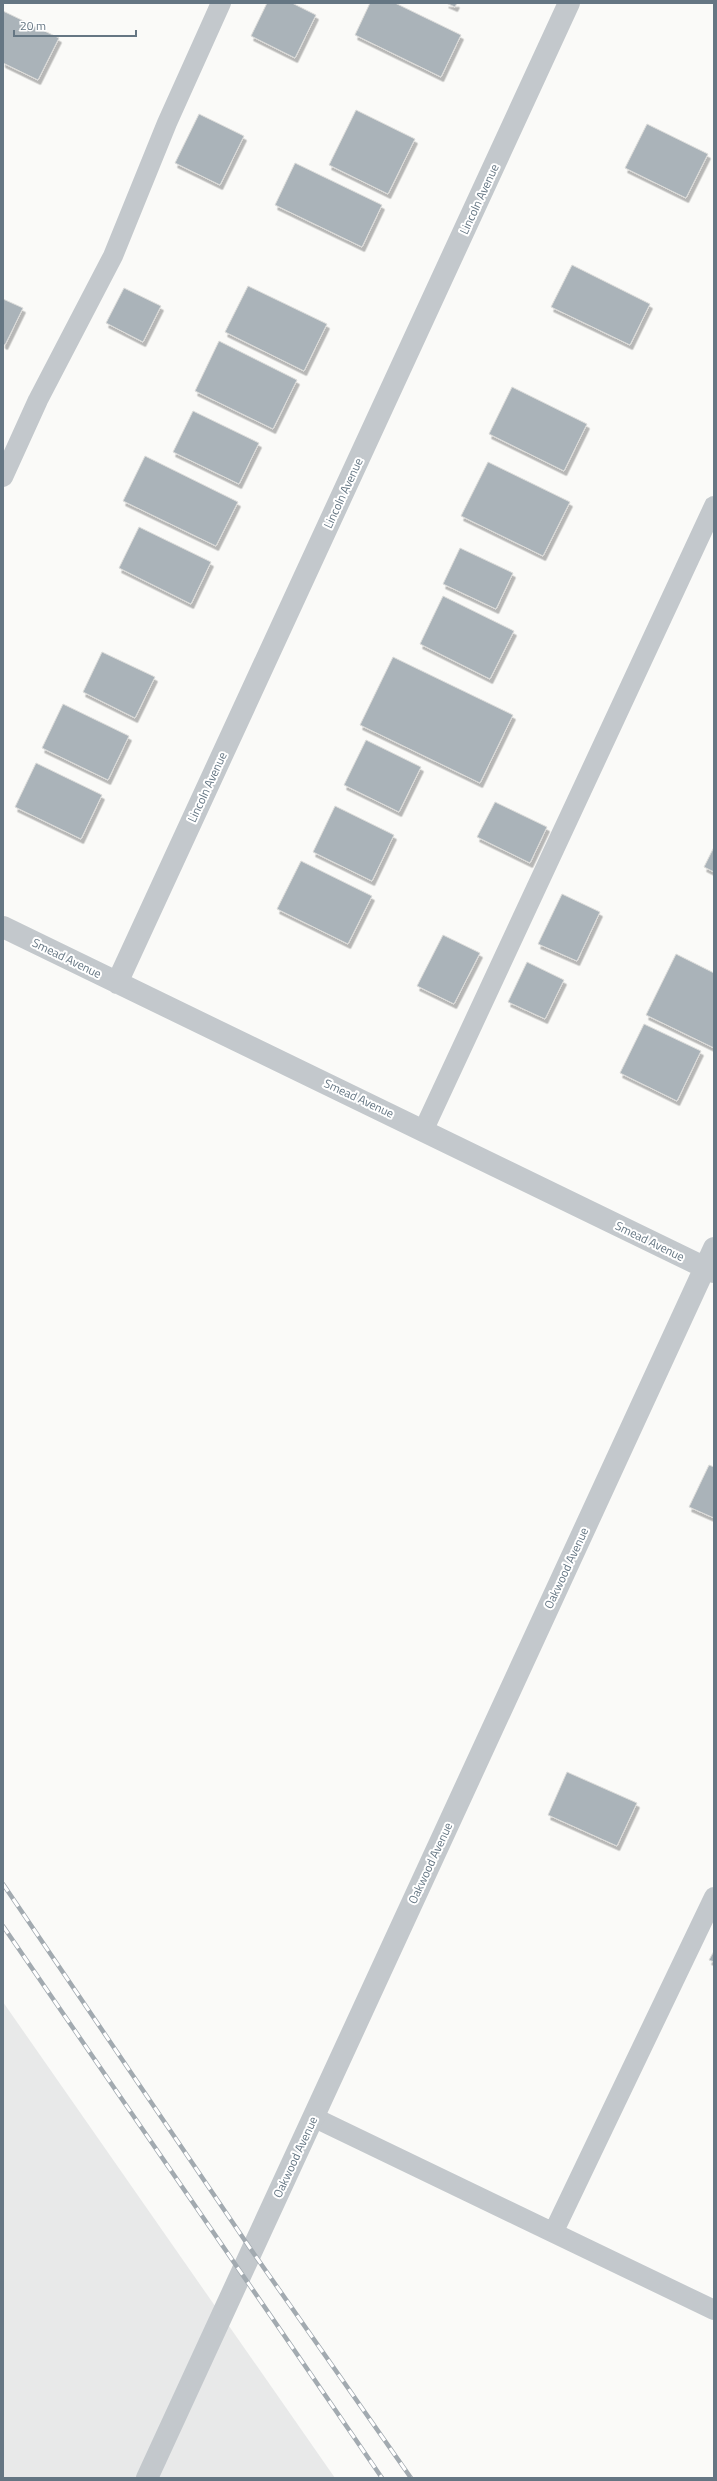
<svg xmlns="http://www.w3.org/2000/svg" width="717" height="2481" viewBox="0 0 717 2481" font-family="'Titillium Web',sans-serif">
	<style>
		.built { fill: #e8e9e9 }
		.building { fill: #aab3b9; stroke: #dcdcda; filter: url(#shadow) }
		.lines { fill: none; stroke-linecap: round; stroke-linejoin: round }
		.lane { stroke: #c3c8cc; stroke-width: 20 }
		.street { stroke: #c3c8cc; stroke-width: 22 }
		.rail-casing { stroke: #a2aab0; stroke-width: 4.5 }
		.rail { stroke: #fff; stroke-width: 3; stroke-dasharray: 9; stroke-linecap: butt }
		.labels { text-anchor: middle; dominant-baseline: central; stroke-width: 4; stroke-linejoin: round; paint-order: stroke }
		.street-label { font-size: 12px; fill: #657683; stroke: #fff }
	</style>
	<defs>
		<filter id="shadow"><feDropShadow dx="2.5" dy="4.5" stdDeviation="0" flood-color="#0004"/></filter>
	</defs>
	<rect width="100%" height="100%" fill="#fafaf8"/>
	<path class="built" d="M3,2002L335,2478H3Z"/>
	<path class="building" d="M267,3H292L316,15L295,58L251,36Z
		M370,3H395L461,35L441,77L355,35Z
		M446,3H457L455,7Z
		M3,11L59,38L38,80L3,63Z
		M356,110L415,139L388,194L329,165Z
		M199,114L244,136L220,185L175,163Z
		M647,124L708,154L686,198L625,168Z
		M295,163L382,205L362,247L275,205Z
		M572,265L650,304L630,345L551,307Z
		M248,286L327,324L304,371L225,332Z
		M124,288L161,306L143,342L106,323Z
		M3,299L23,308L5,345L3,344Z
		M219,341L297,380L273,429L195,391Z
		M512,387L587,424L564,471L489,434Z
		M193,411L259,443L239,484L173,452Z
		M145,456L238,502L216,546L123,501Z
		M488,462L570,502L543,556L461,516Z
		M139,527L211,562L191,604L119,568Z
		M460,548L513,573L496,609L443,584Z
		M443,596L514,631L490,679L420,644Z
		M102,652L155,677L135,718L83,692Z
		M393,657L513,715L480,783L360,725Z
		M63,704L129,736L108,780L42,748Z
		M366,740L421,767L399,812L344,785Z
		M36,763L102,795L81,839L15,807Z
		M495,802L547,827L530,863L477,837Z
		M335,806L394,835L372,881L313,852Z
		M714,847V872L704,867Z
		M301,861L372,896L348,944L277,909Z
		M562,894L600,912L577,961L538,944Z
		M443,935L480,953L454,1004L417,986Z
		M676,954L714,973V1048L646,1015Z
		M527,962L564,980L545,1019L508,1002Z
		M644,1024L701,1051L677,1101L620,1073Z
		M709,1465L714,1467V1518L689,1507Z
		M567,1772L637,1803L617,1846L548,1815Z
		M714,1951V1962L709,1960Z"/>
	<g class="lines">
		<path class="lane" d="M3,477L38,400L113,256L167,123L221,3
			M424,1129L714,506
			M313,2117L714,2310
			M554,2231L714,1897"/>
		<path class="street" d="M3,927L714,1272
			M117,983L569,3
			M147,2478L714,1248"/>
		<defs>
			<path id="rail" d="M3,1884L252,2251L411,2478
				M3,1926L382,2478"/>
		</defs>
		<use href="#rail" class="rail-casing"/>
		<use href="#rail" class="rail"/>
	</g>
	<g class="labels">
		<g class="street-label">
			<text transform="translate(479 199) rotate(-65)">Lincoln Avenue</text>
			<text transform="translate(343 493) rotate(-65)">Lincoln Avenue</text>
			<text transform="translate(207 787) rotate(-65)">Lincoln Avenue</text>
			<text transform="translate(67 958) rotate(26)">Smead Avenue</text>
			<text transform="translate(359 1098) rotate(25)">Smead Avenue</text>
			<text transform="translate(650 1241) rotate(26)">Smead Avenue</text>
			<text transform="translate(566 1568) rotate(-65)">Oakwood Avenue</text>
			<text transform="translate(430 1863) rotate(-65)">Oakwood Avenue</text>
			<text transform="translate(295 2157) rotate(-65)">Oakwood Avenue</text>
		</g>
	</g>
	<rect width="717" height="2481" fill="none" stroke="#657683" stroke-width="8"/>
	<path d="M14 30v6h122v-6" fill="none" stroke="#657683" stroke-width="2"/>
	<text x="20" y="30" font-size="12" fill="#657683" stroke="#ffffff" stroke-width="3" paint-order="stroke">20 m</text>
</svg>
